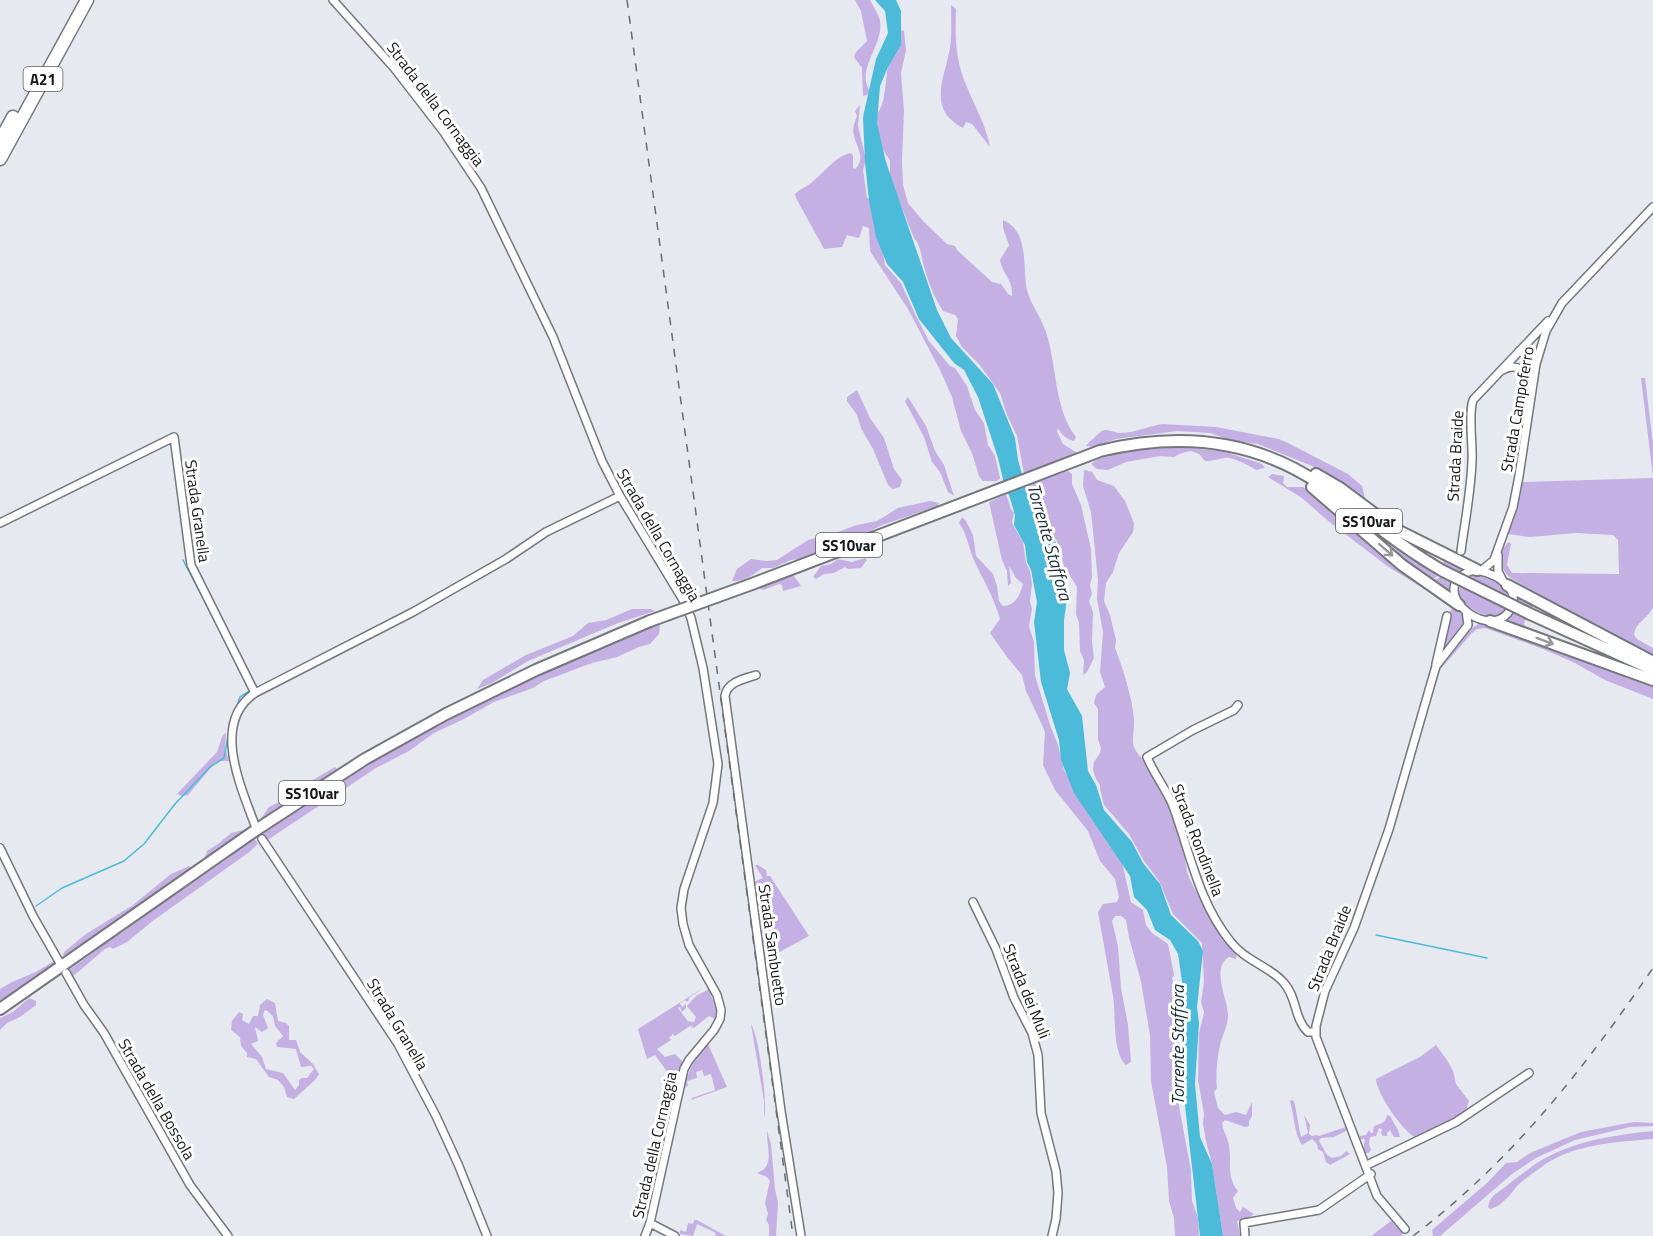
<svg xmlns="http://www.w3.org/2000/svg" width="1653" height="1236" viewBox="0 0 1653 1236" font-family="'Titillium Web',sans-serif">
	<style>
		.green { fill: #c5b0e4; fill-rule: evenodd }
		.water { fill: #4cbbd9 }
		.lines { fill: none; stroke-linecap: round; stroke-linejoin: round }
		.stream { stroke: #4cbbd9; stroke-width: 1.5 }
		.minor-casing { stroke: #74777c; stroke-width: 10 }
		.trunk-casing { stroke: #74777c; stroke-width: 14 }
		.motorway-casing { stroke: #74777c; stroke-width: 15 }
		.minor { stroke: #fff; stroke-width: 7 }
		.trunk { stroke: #fff; stroke-width: 10 }
		.motorway { stroke: #fff; stroke-width: 12 }
		.rail { stroke: #6a6c70; stroke-width: 1.5; stroke-dasharray: 8 8; stroke-linecap: butt }
		.trunk-bridge-casing { stroke: #74777c; stroke-width: 14; stroke-linecap: butt }
		.trunk-bridge { stroke: #fff; stroke-width: 10 }
		.oneway { stroke: #979798 }
		.labels { text-anchor: middle; dominant-baseline: central; stroke-width: 6; stroke-linejoin: round; paint-order: stroke }
		.shield { fill: #fff; stroke: #5d5d5f; stroke-width: 1.5 }
		.shield-label { font-size: 15px; font-weight: bold; fill: #17181a }
		.street-label { font-size: 16px; fill: #17181a; stroke: #fff }
		.water-label { font-size: 18px; font-style: italic; fill: #1a2e33; stroke: #fff }
	</style>
	<rect width="100%" height="100%" fill="#e6e9ef"/>
	<path class="green" d="M855,0H870C873,6 879,15 880,21C884,45 855,70 870,91L867,95L863,96L862,68L854,57L856,52L867,41L861,11Z
		M951,5L956,9C955,36 955,60 967,87C975,107 986,125 990,147L972,124L966,122L963,128C927,109 944,80 950,48C952,34 951,19 951,5Z
		M901,30L904,31L906,50L901,73L904,111L902,161L903,185L908,203L924,222L947,244L955,246L957,250L992,282L1001,284L1008,294L1012,296C1013,279 1003,275 1000,260L1009,245L1003,228V220C1030,232 1022,267 1027,290C1031,305 1041,317 1046,332C1057,365 1054,409 1076,437L1074,441C1066,439 1062,435 1058,428L1057,431L1063,444L1079,454L1028,473H1024L1017,436L1007,415L1000,393L979,364L962,347L956,336L958,319L955,315L943,311C935,299 929,284 925,270C921,259 922,247 914,238L890,178V161C884,150 876,140 875,127C874,116 881,110 883,101C888,81 886,44 901,30Z
		M860,105L858,126L866,160L863,170L867,198L875,201L885,265L901,283L915,314L929,341L950,366L955,368L967,386L975,410L984,423L988,445L995,456L1000,478L997,481H983L979,476L972,453L961,431L952,397L941,372L908,309L870,251L869,228L863,226L859,238L847,235L842,247L824,249L796,198L795,194C800,189 806,187 811,183C824,173 835,156 851,153L853,156V168L855,169C866,158 857,148 854,136C852,129 854,123 857,116L855,111Z
		M1641,378H1645L1653,444V477Z
		M857,390L870,418L884,438L894,469L902,480L900,487L893,489L888,485L873,449L861,428L857,415L847,401V397Z
		M908,397L926,426L935,451L944,465L954,496L948,492L940,472L932,462L924,437L907,405L905,401Z
		M1162,424L1216,427L1279,439L1288,443L1348,474L1362,486L1366,502L1405,527L1457,554L1410,534L1312,466L1258,444L1230,440L1210,433L1177,431L1116,439L1094,447L1086,446C1087,444 1100,432 1102,431C1107,428 1115,433 1120,433C1134,433 1149,426 1162,424Z
		M1174,446L1226,452L1262,464L1265,468L1256,470C1250,466 1231,456 1225,458C1217,459 1213,461 1205,461L1199,454L1191,451L1182,453L1174,457L1160,456L1126,462L1108,470L1097,469L1091,464L1098,459L1148,447Z
		M1084,470L1092,472L1097,480L1114,486L1125,501L1134,523L1133,532L1119,553L1113,572L1106,583L1104,601L1110,615L1116,640L1115,648C1123,668 1132,698 1134,719C1135,728 1131,739 1134,747C1136,753 1143,759 1147,765C1156,779 1169,803 1176,818C1180,828 1186,861 1187,871C1188,882 1228,944 1237,952L1236,959L1229,957C1211,968 1227,998 1228,1014C1228,1025 1224,1032 1221,1041C1218,1051 1215,1078 1217,1088L1214,1092L1218,1108L1225,1115L1236,1112L1246,1115L1252,1102V1116L1249,1121V1126L1245,1127L1225,1120L1222,1123C1223,1132 1228,1137 1229,1146C1232,1163 1226,1177 1238,1191L1233,1198L1236,1208L1240,1212L1243,1207L1254,1214L1246,1219L1237,1221L1240,1236H1223L1212,1164L1206,1141L1203,1124L1204,1114L1198,1080L1199,1034L1204,1012L1201,1002L1204,982L1202,943L1173,914L1159,881L1144,861L1129,834L1104,805L1100,789V785L1096,779L1093,770L1094,762L1100,753L1101,748L1098,739V709L1094,703L1096,695L1105,687L1100,672L1103,632L1097,599L1098,580L1091,512L1083,486Z
		M1068,471L1072,474V484L1081,505L1091,549L1092,577L1090,585L1092,594L1089,601L1093,612L1092,642L1094,658L1087,672L1083,675L1084,660L1080,651L1079,623L1076,614L1077,587L1064,566L1057,540L1049,534L1031,498L1028,484Z
		M1272,474L1284,476L1283,483L1287,487H1303L1306,489L1446,602L1387,566L1327,520L1302,498L1268,477Z
		M1653,478V607C1649,618 1635,622 1634,635L1637,639L1653,648V657L1512,579C1499,570 1497,551 1509,542L1511,544L1507,565L1512,573L1619,574L1618,540L1613,535L1576,533L1530,537L1508,534L1522,484L1523,482Z
		M1324,493L1394,548L1438,576L1431,580L1408,566Z
		M1006,494L1011,509L1014,513L1012,523L1023,542L1026,563L1030,571L1032,584L1030,601L1032,609L1029,626L1034,642L1035,675L1050,725L1058,745L1064,770L1122,862L1131,902L1143,910L1146,925L1152,933L1168,944L1174,975L1172,978L1177,994L1180,1044L1179,1106L1191,1171L1192,1201L1198,1218L1199,1236H1175L1174,1218L1169,1201L1167,1167L1151,1081L1150,1035L1141,982L1129,937L1126,920L1121,916H1115L1112,921L1118,946L1121,988L1128,1025L1131,1062L1126,1065C1112,1053 1116,1014 1113,996C1108,968 1103,940 1098,912L1103,904L1117,902L1119,897L1115,879L1100,861L1088,831L1055,790L1043,765L1045,732L1043,727L1026,691L1022,675L1007,657L990,633L1000,619C994,597 982,578 973,558C968,545 967,534 959,523L962,517L966,521L973,535L976,556L993,574L997,586L999,601L1003,606C1015,606 1020,595 1023,584L1016,578L1009,566L1011,583L1008,586L1007,571L1002,560L989,502Z
		M930,501L939,503L938,506L882,525L859,537L824,547L807,558L791,560L773,568H762C754,575 743,582 732,581L737,569L751,559L767,561L777,560L808,540L835,533L857,525L877,521L898,508Z
		M865,558L867,560L861,568L848,569L845,567L834,573L824,574L816,579L813,577L821,566L831,564L838,559L852,562Z
		M1445,558L1467,567C1455,574 1450,583 1451,597L1429,582L1441,577L1445,569L1443,561Z
		M1480,574L1497,582L1507,592L1508,605C1497,626 1473,612 1460,600C1456,585 1464,574 1480,574Z
		M791,576H794L801,586L783,591L782,585L779,584L764,590L757,588L774,580Z
		M1515,590L1536,605L1528,610L1524,624L1527,629L1502,623C1514,612 1516,606 1515,590Z
		M1454,606L1464,616L1466,621L1442,651L1448,614Z
		M632,609H651L655,611L618,623L528,661L492,683L477,689L483,680L526,655L573,636L588,623L606,620Z
		M1481,623L1653,684V699L1605,680L1575,663L1543,649L1485,628L1477,629L1472,633L1438,672L1436,671C1446,657 1465,629 1481,623Z
		M660,625L659,634L650,644L639,647L617,657L592,663L544,681L533,688L494,702L462,720L434,733L409,751L376,768L269,839L267,840L262,832L346,776L437,723L514,685L651,626Z
		M226,732L225,747L229,761H219L214,764L188,795L182,796L177,794L217,752L222,737Z
		M335,767L337,769L262,821L260,820L269,807L285,799L306,784Z
		M247,829H250L204,860L207,851L218,844L231,833Z
		M254,838L258,844L248,853L154,920L127,942L113,949L110,947L105,949L71,978L67,972L69,970L94,952L100,945L123,932L136,921L223,862Z
		M755,865H758L766,870L767,876H770L809,936L765,960L754,882L763,878Z
		M189,866L191,867V871L71,955H63L64,952L86,934L133,905L171,874Z
		M54,961L57,962L55,966L0,1004V989L12,982L36,972Z
		M703,988L689,998L688,1002L685,1000L680,1003L682,1007L686,1004V1008L682,1012L680,1007L678,1008L689,1023L688,1021L694,1022L696,1017L687,1006L696,996L709,989L716,1010L715,1019L709,1016L694,1028L691,1025L693,1029L690,1026L675,1036L673,1034L669,1038L671,1040L657,1049L665,1057L675,1054L683,1062L677,1080L675,1079L674,1081L655,1055L647,1059L638,1029Z
		M29,998L36,1001V1005L20,1017L7,1023L0,1030V1018L13,1012Z
		M267,999L275,1003L278,1021L286,1023L289,1026V1040H296L300,1052L313,1064L319,1074L315,1080L294,1099L287,1097L284,1087L278,1080L269,1077L256,1059L247,1057V1053L241,1046L240,1037L231,1030L232,1021L239,1012L243,1014L242,1020L249,1024L253,1016H258L260,1005ZM266,1010L273,1016L275,1026L283,1036L276,1043L277,1047L296,1049L301,1067L311,1066L314,1069L307,1078H302L299,1080V1085L295,1090L283,1073L266,1069L262,1057L251,1044L258,1041L255,1027L262,1032L268,1028L263,1015L264,1011Z
		M751,1024C759,1036 768,1104 764,1118V1101Z
		M708,1044L727,1087L691,1100L692,1098L715,1090L711,1074L704,1076L702,1070L696,1072L697,1078L687,1081L688,1086L683,1087L693,1063Z
		M1436,1045L1447,1060L1453,1071L1456,1084L1469,1101L1466,1110L1436,1130L1425,1131L1418,1138C1406,1137 1376,1093 1376,1079L1420,1057Z
		M1292,1100L1294,1101C1297,1113 1298,1125 1301,1137L1308,1133L1304,1115L1310,1125L1309,1134L1312,1136L1316,1135L1319,1136L1346,1127V1131L1334,1137L1321,1138L1319,1141L1327,1155L1332,1158L1341,1156L1346,1151L1350,1154L1330,1165L1326,1162L1323,1152L1318,1149L1317,1144L1312,1139L1302,1145C1294,1133 1294,1114 1290,1101Z
		M1387,1115L1390,1116L1398,1130L1400,1137H1394L1390,1130L1387,1133V1136H1383L1381,1133L1382,1129L1379,1128L1376,1136L1370,1137L1369,1144L1371,1150L1369,1153H1365L1363,1151L1365,1140L1364,1139H1359L1360,1136L1366,1135L1369,1130L1371,1133H1373L1374,1126C1380,1124 1386,1123 1387,1115Z
		M1634,1122L1653,1123V1126L1630,1127L1575,1140L1536,1158L1512,1174L1440,1236H1433L1432,1230L1487,1183L1506,1163L1517,1162L1530,1153L1581,1132Z
		M767,1131L771,1144L775,1189L778,1203L776,1236H769V1225L766,1220L768,1214L765,1203L770,1181L767,1177L757,1173C776,1166 766,1147 767,1131Z
		M1653,1131V1139C1616,1142 1569,1144 1539,1169C1532,1174 1523,1180 1517,1186C1510,1195 1502,1206 1490,1209L1488,1207L1490,1200L1494,1195C1509,1185 1524,1171 1540,1161C1573,1141 1615,1135 1653,1131Z
		M694,1220H697L726,1236H715L716,1233L697,1224L693,1236L680,1234V1230L686,1232L688,1223L693,1224Z
		M1391,1221L1403,1233L1401,1236H1371Z"/>
	<path class="water" d="M875,0H896L901,11V45L888,67L880,86L877,123L886,162L937,310L951,338L993,384L1015,438L1018,460L1030,502L1045,534L1055,540L1068,591L1064,620V650L1070,673L1067,689L1082,716L1088,771L1096,785L1104,810L1132,842L1143,863L1160,884L1171,915L1198,941L1203,951L1197,1007L1199,1023L1195,1084L1200,1137L1212,1164L1223,1236H1200L1185,1106V1002L1178,954L1170,940L1155,930L1147,910L1134,897L1130,876L1074,793L1061,760L1059,740L1041,682L1034,622L1037,602L1031,570L1027,562L1025,545L1014,525L1015,515L1009,495L1006,492L998,458L978,397L964,370L954,363L919,319L903,282L887,264L876,237L869,201L865,162L863,117L876,59L888,33L885,11Z"/>
	<g class="lines">
		<path class="stream" d="M183,560L216,623
			M235,712L240,697L251,690
			M36,906L62,888L124,861L144,844L175,804L210,767L224,758L230,725
			M1376,935L1487,958"/>
		<defs>
			<path id="minor" d="M333,0L395,69L443,131L481,188L553,337L602,461L620,496L683,600L691,618L703,668L718,764L713,803L684,889L681,908L683,924L689,945L717,995L721,1010L720,1019L714,1030L689,1060L684,1069L650,1223L645,1236
				M1519,351L1529,354L1536,364
				M1503,370C1513,364 1520,368 1529,374L1531,385
				M0,523L174,437L191,565L255,693C210,723 242,789 256,828
				M1461,551C1465,521 1471,491 1472,461C1473,442 1468,416 1473,400L1548,321
				M1498,555V571L1503,581
				M1471,571C1491,568 1527,590 1508,613C1484,641 1425,587 1471,571Z
				M1481,571L1494,560L1513,507L1519,476L1536,364L1546,331L1562,303L1653,207
				M1436,664L1447,616
				M756,675C744,679 727,682 725,696L781,1111L801,1236
				M255,693L413,612L506,559L546,532L620,496
				M1238,705L1234,710L1193,730L1147,757C1154,774 1166,789 1173,806C1190,852 1198,901 1230,941C1246,962 1270,966 1284,983C1297,997 1294,1019 1308,1032H1315
				M262,839L398,1044L436,1116L458,1164L487,1236
				M0,848L33,916L61,965
				M973,902L996,949L1014,998L1032,1033L1038,1055L1041,1113L1056,1171L1058,1193L1056,1219L1052,1236
				M66,973L84,1005L104,1033L190,1185L228,1236
				M1367,1165L1456,1122L1529,1073
				M650,1223L675,1236
				M1405,1229L1377,1196L1316,1037V1026L1325,991L1354,928L1389,829L1436,666L1468,625L1466,611
				M1245,1236L1244,1223L1319,1210L1371,1174"/>
			<path id="trunk" d="M1316,474L1340,488L1395,529L1477,570
				M1312,487L1402,565L1459,605
				M752,584L1100,451C1178,432 1252,438 1320,484C1361,513 1399,546 1443,571
				M1507,585L1653,662
				M1530,614L1653,670
				M1490,621L1653,680
				M0,1009L256,830L365,759L446,714L536,670L650,621"/>
			<path id="motorway" d="M0,141L13,117
				M0,159L87,0"/>
		</defs>
		<use href="#minor" class="minor-casing"/>
		<use href="#trunk" class="trunk-casing"/>
		<use href="#motorway" class="motorway-casing"/>
		<use href="#minor" class="minor"/>
		<use href="#trunk" class="trunk"/>
		<use href="#motorway" class="motorway"/>
		<path class="rail" d="M627,0L793,1236
			M1413,1236C1512,1161 1583,1070 1653,968"/>
		<defs>
			<path id="trunk-bridge" d="M1443,571L1530,614
				M650,621L752,584"/>
		</defs>
		<use href="#trunk-bridge" class="trunk-bridge-casing"/>
		<use href="#trunk-bridge" class="trunk-bridge"/>
	</g>
	<defs><path id="oneway-shaft" d="M-6 0H5M1.5-3L5.5 0L1.5 3" fill="none" stroke-width="1.6" stroke-linecap="round" stroke-linejoin="round" transform="scale(1.5)"/></defs>
	<g class="oneway">
		<use href="#oneway-shaft" transform="translate(1386 550) rotate(41)"/>
		<use href="#oneway-shaft" transform="translate(1545 641) rotate(20)"/>
	</g>
	<g class="labels">
		<g class="shield">
			<rect x="23.5" y="67" width="39" height="24" rx="4.5"/>
			<rect x="1336" y="509" width="66" height="24" rx="4.5"/>
			<rect x="816" y="533" width="66" height="24" rx="4.5"/>
			<rect x="279" y="781" width="66" height="24" rx="4.5"/>
		</g>
		<g class="shield-label">
			<text x="43" y="79">A21</text>
			<text x="1369" y="521">SS10var</text>
			<text x="849" y="545">SS10var</text>
			<text x="312" y="793">SS10var</text>
		</g>
		<g class="street-label">
			<text transform="translate(436 104) rotate(53)">Strada della Cornaggia</text>
			<text transform="translate(1517 409) rotate(-80)">Strada Campoferro</text>
			<text transform="translate(1455 456) rotate(-87)">Strada Braide</text>
			<text transform="translate(198 511) rotate(82)">Strada Granella</text>
			<text transform="translate(659 535) rotate(60)">Strada della Cornaggia</text>
			<text transform="translate(1198 840) rotate(69)">Strada Rondinella</text>
			<text transform="translate(773 945) rotate(82)">Strada Sambuetto</text>
			<text transform="translate(1329 948) rotate(-68)">Strada Braide</text>
			<text transform="translate(1027 991) rotate(68)">Strada dei Muli</text>
			<text transform="translate(398 1024) rotate(59)">Strada Granella</text>
			<text transform="translate(157 1099) rotate(60)">Strada della Bossola</text>
			<text transform="translate(654 1145) rotate(-77)">Strada della Cornaggia</text>
		</g>
		<g class="water-label">
			<text transform="translate(1050 542) rotate(74)">Torrente Staffora</text>
			<text transform="translate(1177 1045) rotate(-90)">Torrente Staffora</text>
		</g>
	</g>
</svg>
